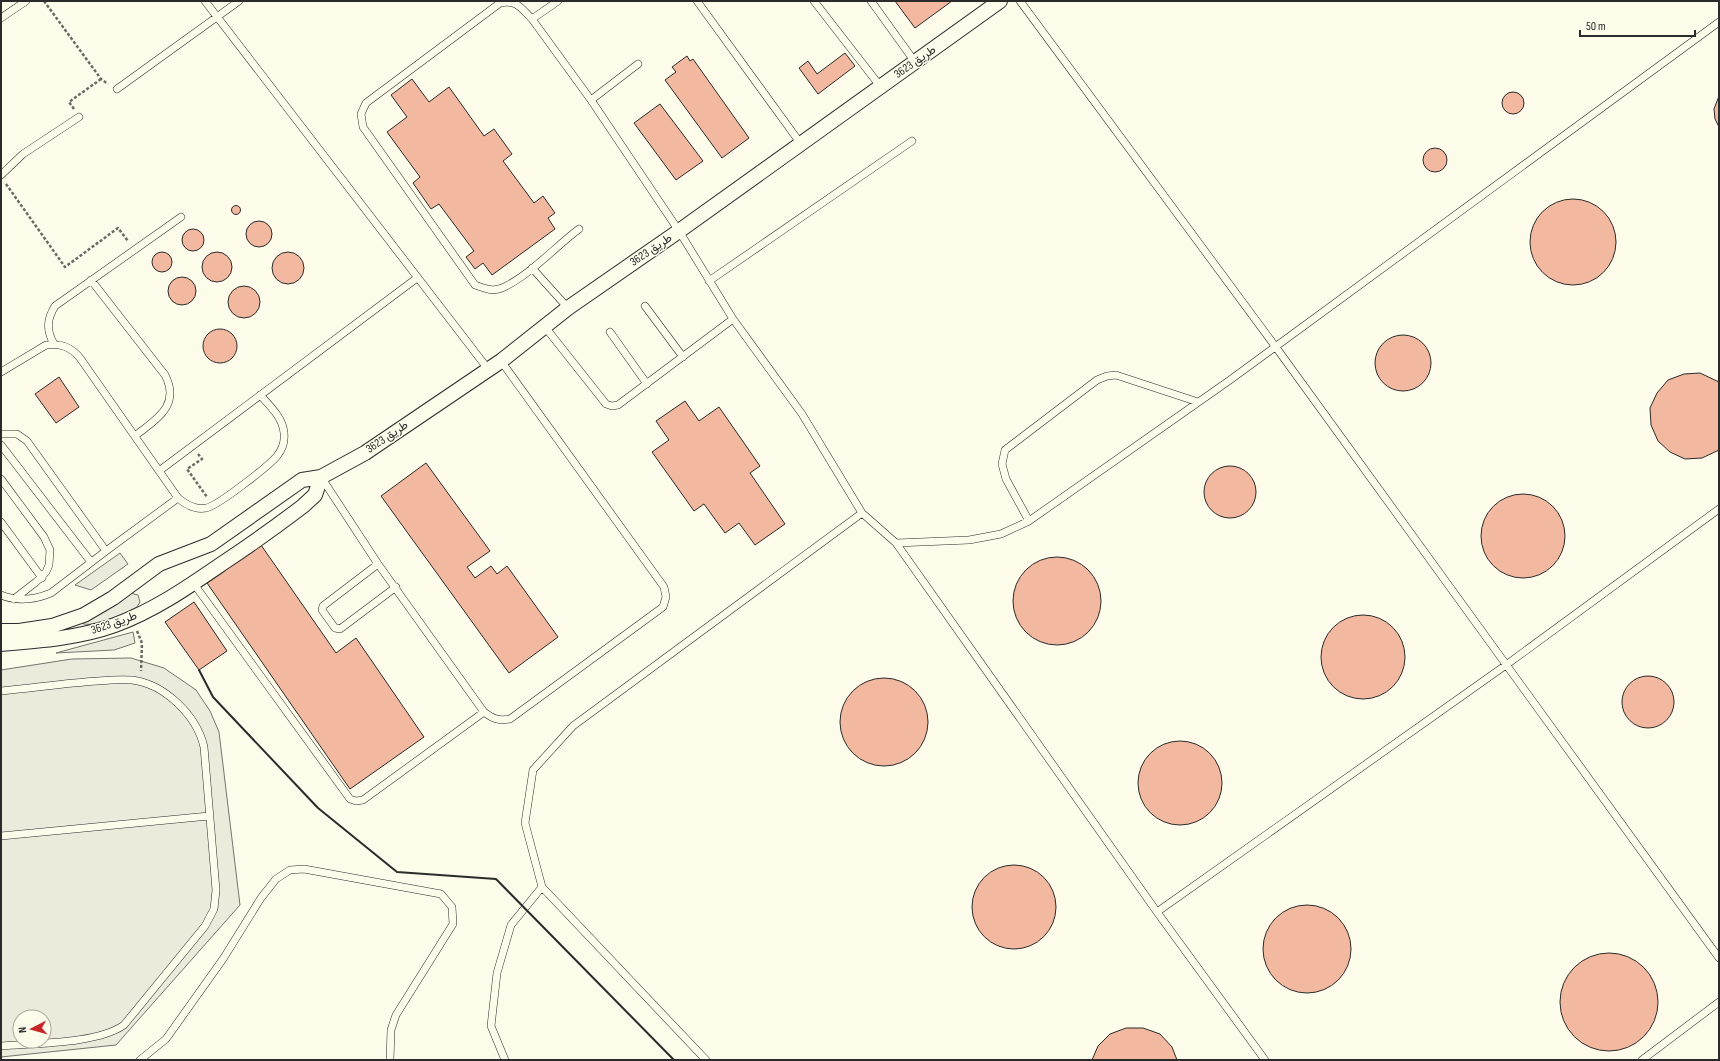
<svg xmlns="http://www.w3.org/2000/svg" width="1720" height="1061" viewBox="0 0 1720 1061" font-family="'Sofia Sans Condensed',Vazirmatn,sans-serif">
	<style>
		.green { fill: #ecebdb; stroke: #74746e }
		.parking { fill: #eceadb; stroke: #74746e; fill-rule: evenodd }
		.building { fill: #f2b8a0; stroke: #2b2b2b }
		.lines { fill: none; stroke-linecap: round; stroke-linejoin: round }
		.lane-casing { stroke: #2b2b2b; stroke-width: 8 }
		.street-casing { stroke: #2b2b2b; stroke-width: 16 }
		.path { stroke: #6a6964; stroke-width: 2.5; stroke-dasharray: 3 2; stroke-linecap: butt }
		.lane { stroke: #fdfbea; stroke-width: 7 }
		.street { stroke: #fdfbea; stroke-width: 14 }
		.wall { stroke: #2b2b2b; stroke-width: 2 }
		.labels { text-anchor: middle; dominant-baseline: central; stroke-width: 3; stroke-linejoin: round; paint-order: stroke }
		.street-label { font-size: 12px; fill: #2b2b2b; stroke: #fdfbea }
	</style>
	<rect width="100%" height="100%" fill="#fdfbea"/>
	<path class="green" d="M120,553L128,564L91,590L75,585Z
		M130,593L138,595L140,602L137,607C125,613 93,629 81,623Z
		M133,632L135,643L114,650L56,653Z"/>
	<path class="parking" d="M131,658L164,668L196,690L210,711L219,732L240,905L116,1045L1,1057V670L72,659ZM20,1017H44V1041H20Z"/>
	<path class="building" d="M895,1H952L915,28Z
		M845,53L855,66L818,94L799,68L808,61L817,74Z
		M687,56L690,61L693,59L749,138L722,158L665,80L676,72L672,67Z
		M412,79L429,102L449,87L484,136L494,129L512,154L503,161L534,203L543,196L555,213L548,218L555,229L492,275L483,263L475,269L466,257L474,251L439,204L431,209L413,183L420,177L387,132L407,117L391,95Z
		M1502 103a11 11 0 1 1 22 0a11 11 0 1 1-22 0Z
		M1719,96V127L1715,119L1714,109Z
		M660,104L703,161L676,180L634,123Z
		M1423 160a12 12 0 1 1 24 0a12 12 0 1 1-24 0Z
		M1530 242a43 43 0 1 1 86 0a43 43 0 1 1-86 0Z
		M231.5 210a4.5 4.5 0 1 1 9 0a4.5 4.5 0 1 1-9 0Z
		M246 234a13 13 0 1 1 26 0a13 13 0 1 1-26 0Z
		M182 240a11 11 0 1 1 22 0a11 11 0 1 1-22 0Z
		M272 268a16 16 0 1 1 32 0a16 16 0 1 1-32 0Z
		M152 262a10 10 0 1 1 20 0a10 10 0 1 1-20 0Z
		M202 267a15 15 0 1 1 30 0a15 15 0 1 1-30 0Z
		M168 291a14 14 0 1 1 28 0a14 14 0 1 1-28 0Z
		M228 302a16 16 0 1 1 32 0a16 16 0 1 1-32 0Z
		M203 346a17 17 0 1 1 34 0a17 17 0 1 1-34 0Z
		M1375 363a28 28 0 1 1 56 0a28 28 0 1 1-56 0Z
		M1700,373L1719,382V450L1702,458L1685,459L1670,452L1658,441L1651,425L1650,408L1657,393L1668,380L1684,374Z
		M59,377L79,407L56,423L35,394Z
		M685,401L699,421L719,407L760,466L750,473L785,524L755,545L739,523L725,533L704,504L694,511L652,452L669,440L656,421Z
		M426,463L490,551L467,567L475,578L491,566L497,574L507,566L558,637L509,673L381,496Z
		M1204 492a26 26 0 1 1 52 0a26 26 0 1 1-52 0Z
		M1481 536a42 42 0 1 1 84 0a42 42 0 1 1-84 0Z
		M261,545L336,653L356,638L424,737L350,789L207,583Z
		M1013 601a44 44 0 1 1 88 0a44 44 0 1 1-88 0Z
		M194,602L227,651L199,670L165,622Z
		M1321 657a42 42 0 1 1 84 0a42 42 0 1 1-84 0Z
		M1622 702a26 26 0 1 1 52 0a26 26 0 1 1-52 0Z
		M840 722a44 44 0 1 1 88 0a44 44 0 1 1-88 0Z
		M1138 783a42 42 0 1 1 84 0a42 42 0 1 1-84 0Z
		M972 907a42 42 0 1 1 84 0a42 42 0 1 1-84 0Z
		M1263 949a44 44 0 1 1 88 0a44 44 0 1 1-88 0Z
		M1560 1002a49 49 0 1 1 98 0a49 49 0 1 1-98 0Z
		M1126,1028H1143L1160,1034L1172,1047L1177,1060H1092L1098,1046L1110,1034Z"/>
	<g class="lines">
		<defs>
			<path id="lane" d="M205,1L488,369
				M558,1L532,19L591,100L679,231L733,319L802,414L862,513L896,543L969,540L1001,534L1029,521L1230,380L1719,22
				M697,1L801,144
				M814,1L880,86
				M871,1L915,62
				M1020,1L1275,346L1719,958
				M1,18L26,1
				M532,19C520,7 517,0 500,3L366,103L361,114L363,127L475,285C484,288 492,292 502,288C528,277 556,246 579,229
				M117,89L239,1
				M591,100L638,64
				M1,175L23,154L79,117
				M532,268L568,308
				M91,280L165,375C181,406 156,419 135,436
				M709,281L912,141
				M645,306L683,357
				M545,327L606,404L612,406L618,405L733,319
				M610,332L647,384
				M54,344C46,330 47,319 55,306L181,217
				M1,372L46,345C61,343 71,347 80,358L178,498C186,505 195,510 206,508C216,507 269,466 277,456C282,450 285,442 284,433C283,418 270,406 260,395
				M1,434H17L27,441L106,551L51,593C34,600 18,602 1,595
				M1,445L91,562
				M159,471L417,278
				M321,477L378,564L484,712C493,719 499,721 510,719L663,607L666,597L664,587L501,361
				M1,479L44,537L50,550L49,565L46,572L36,582L14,599
				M1029,521L1006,479L1002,464L1005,450L1097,380L1107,376L1116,375L1198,402
				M1,522L42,578
				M896,543L1157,912L1265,1060
				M106,551L178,498
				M378,564L323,606L322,610L335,628L340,629L396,587
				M194,584L350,799L356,801L363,800L484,712
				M1,691C33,688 66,683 98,681C109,680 121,679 132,680C165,684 197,716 204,747L216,890L214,909L205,926L124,1025C97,1044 35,1043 1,1046
				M1,836L209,816
				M1157,912L1506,665L1719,509
				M140,1060L166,1039L223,959L261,898L276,879L290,870L304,869L441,894L452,907L453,924L396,1015L391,1030L390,1060
				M505,1060L491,1026L497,973L511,925L542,887
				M706,1060L542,887L525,823L533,770L573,726L862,513
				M1642,1060L1719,1002"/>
			<path id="street" d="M1,631H19L52,626L84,615L113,598L159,564L211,544L302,480L321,477L365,453L501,361L568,308L679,231L1000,1
				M1,644C39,641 79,638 115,625C155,610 188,587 223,563C250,545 277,526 303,506L315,495L321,477"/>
		</defs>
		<use href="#lane" class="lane-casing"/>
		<use href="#street" class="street-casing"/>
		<path class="path" d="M44,1L101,79L108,84
			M74,109L69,102L101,79
			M6,184L65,267L118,228L128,241
			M198,454L202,459L187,469L207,497
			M137,631L142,643L141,671"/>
		<use href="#lane" class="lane"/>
		<use href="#street" class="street"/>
		<path class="wall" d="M199,670L213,697L318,808L397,872L496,879L674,1060"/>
	</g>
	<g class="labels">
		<g class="street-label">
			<text transform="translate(915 62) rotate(-35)">طريق 3623</text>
			<text transform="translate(651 250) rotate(-34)">طريق 3623</text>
			<text transform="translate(387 437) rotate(-34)">طريق 3623</text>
			<text transform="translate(114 623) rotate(-19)">طريق 3623</text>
		</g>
	</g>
	<rect width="1720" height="1061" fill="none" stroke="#2b2b2b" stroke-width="4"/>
	<g transform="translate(32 1029) rotate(264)"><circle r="19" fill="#fdfbea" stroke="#a9a89e"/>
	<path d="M0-3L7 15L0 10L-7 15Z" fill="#c62828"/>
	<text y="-6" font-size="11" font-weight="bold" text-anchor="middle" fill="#2b2b2b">N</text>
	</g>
	<path d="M1580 30v6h115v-6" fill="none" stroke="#2b2b2b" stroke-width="2"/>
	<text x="1586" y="30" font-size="12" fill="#2b2b2b" stroke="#fdfbea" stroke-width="3" paint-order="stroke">50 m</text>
</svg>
